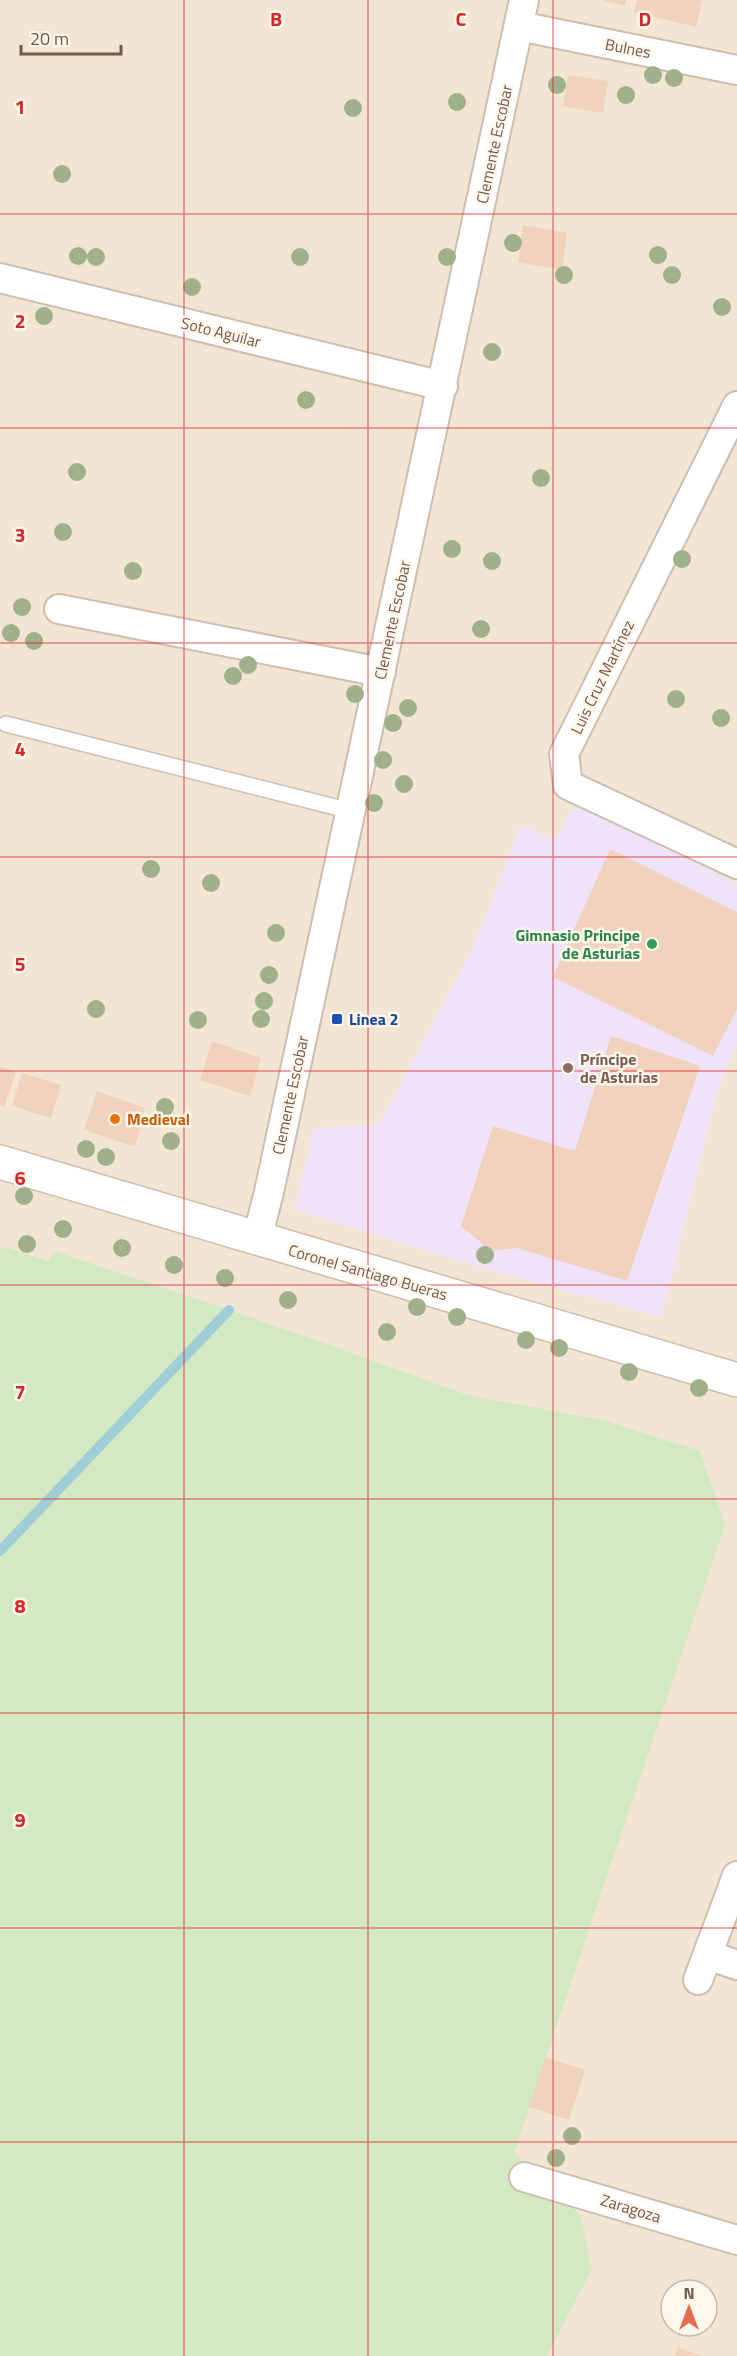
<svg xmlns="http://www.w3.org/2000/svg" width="737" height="2356" viewBox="0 0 737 2356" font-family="'Titillium Web',sans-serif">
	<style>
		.residential { fill: #f3e5d4; fill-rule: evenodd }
		.education { fill: #f0e2f8 }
		.green { fill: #d3e9c4 }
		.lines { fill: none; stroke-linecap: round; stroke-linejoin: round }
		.stream { stroke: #a0ced7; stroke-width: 10 }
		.building { fill: #f1d2bd }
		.lane-casing { stroke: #cfbdaf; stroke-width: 18 }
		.street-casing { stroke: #cfbdaf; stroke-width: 32 }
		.secondary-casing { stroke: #d2bdac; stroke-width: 36 }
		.lane { stroke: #fff; stroke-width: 15 }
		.street { stroke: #fff; stroke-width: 28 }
		.secondary { stroke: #fff; stroke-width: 33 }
		.tree { fill: #9fb08b }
		.grid { fill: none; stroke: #d62828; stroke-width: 1.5; stroke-opacity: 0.55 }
		.leisure-dot { fill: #2e9e5b; stroke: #fff7eb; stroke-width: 2 }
		.transit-dot { fill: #1a4fb4; stroke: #fff7eb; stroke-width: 2 }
		.education-dot { fill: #8d6e63; stroke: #fff7eb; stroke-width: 2 }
		.food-dot { fill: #e8710a; stroke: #fff7eb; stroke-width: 2 }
		.labels { text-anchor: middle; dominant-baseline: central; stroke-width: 5; stroke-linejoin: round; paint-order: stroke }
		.street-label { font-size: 16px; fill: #74594b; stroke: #fff7eb }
		.leisure-label { font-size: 16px; font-weight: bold; fill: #27864d; stroke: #fff7eb; text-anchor: end }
		.transit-label { font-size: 16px; font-weight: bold; fill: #164399; stroke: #fff7eb; text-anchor: start }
		.education-label { font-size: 16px; font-weight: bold; fill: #785e54; stroke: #fff7eb; text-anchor: start }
		.food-label { font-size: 16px; font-weight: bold; fill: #c56008; stroke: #fff7eb; text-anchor: start }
		.grid-label { font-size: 20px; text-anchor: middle; font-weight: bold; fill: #d62828; stroke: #fff7eb; stroke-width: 5; stroke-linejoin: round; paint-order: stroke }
	</style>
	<rect width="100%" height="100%" fill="#fcf3e5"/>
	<path class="residential" d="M0,0H737V2356H0ZM671,2290H707V2326H671Z"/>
	<path class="education" d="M584,807L737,884V1044L717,1092L662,1317L502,1274L294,1210L314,1128L379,1124L471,952L521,825L555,840L571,810Z"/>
	<path class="green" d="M0,1247L7,1248L48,1261L55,1251L302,1335L467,1395L603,1420L700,1451L725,1525L514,2153L580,2214L592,2269L547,2356H0Z"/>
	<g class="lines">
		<path class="stream" d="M0,1551L229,1310"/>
	</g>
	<path class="building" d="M602,0H626L625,6Z
		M637,0H702L696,27L634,12Z
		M568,75L608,81L603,113L563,106Z
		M523,225L567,233L562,270L518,262Z
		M610,849L737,912V1009L713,1056L553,977Z
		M611,1036L700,1066L627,1281L517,1248L491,1251L461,1226L493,1126L575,1151Z
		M212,1041L261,1058L250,1096L200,1080Z
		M0,1067L16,1072L4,1107L0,1105Z
		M22,1073L61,1085L51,1118L12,1106Z
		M97,1091L145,1108L135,1147L84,1130Z
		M545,2057L585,2070L569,2120L529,2107Z
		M678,2348L701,2355V2356H675Z"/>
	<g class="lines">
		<defs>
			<path id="lane" d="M6,724L351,811"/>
			<path id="street" d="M519,26L737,70
				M0,278L443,386
				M737,406L564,754L568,785L737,864
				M59,609L381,672
				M257,1239L269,1192L524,0
				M708,1955L737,1965
				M698,1980L737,1876
				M524,2177L737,2240"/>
			<path id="secondary" d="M0,1162L737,1380"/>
		</defs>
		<use href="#lane" class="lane-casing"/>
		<use href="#street" class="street-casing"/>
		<use href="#secondary" class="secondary-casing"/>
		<use href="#lane" class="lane"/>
		<use href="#street" class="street"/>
		<use href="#secondary" class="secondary"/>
	</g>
	<g class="tree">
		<circle cx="653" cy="75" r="9"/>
		<circle cx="674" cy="78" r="9"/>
		<circle cx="557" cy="85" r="9"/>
		<circle cx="626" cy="95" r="9"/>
		<circle cx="457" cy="102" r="9"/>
		<circle cx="353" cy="108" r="9"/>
		<circle cx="62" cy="174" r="9"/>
		<circle cx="513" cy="243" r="9"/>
		<circle cx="658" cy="255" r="9"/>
		<circle cx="78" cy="256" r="9"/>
		<circle cx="96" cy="257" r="9"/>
		<circle cx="300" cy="257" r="9"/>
		<circle cx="447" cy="257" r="9"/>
		<circle cx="564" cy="275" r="9"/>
		<circle cx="672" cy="275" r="9"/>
		<circle cx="192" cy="287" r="9"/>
		<circle cx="722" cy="307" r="9"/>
		<circle cx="44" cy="316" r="9"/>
		<circle cx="492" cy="352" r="9"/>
		<circle cx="306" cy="400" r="9"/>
		<circle cx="77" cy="472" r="9"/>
		<circle cx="541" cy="478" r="9"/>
		<circle cx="63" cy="532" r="9"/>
		<circle cx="452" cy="549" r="9"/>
		<circle cx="682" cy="559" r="9"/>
		<circle cx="492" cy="561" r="9"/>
		<circle cx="133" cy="571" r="9"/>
		<circle cx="22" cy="607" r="9"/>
		<circle cx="481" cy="629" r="9"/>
		<circle cx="11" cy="633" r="9"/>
		<circle cx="34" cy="641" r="9"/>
		<circle cx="248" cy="665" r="9"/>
		<circle cx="233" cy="676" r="9"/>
		<circle cx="355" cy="694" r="9"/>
		<circle cx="676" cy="699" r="9"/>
		<circle cx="408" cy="708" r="9"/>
		<circle cx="721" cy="718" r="9"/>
		<circle cx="393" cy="723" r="9"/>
		<circle cx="383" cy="760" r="9"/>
		<circle cx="404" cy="784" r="9"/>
		<circle cx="374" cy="803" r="9"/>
		<circle cx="151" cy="869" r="9"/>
		<circle cx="211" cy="883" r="9"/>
		<circle cx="276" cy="933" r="9"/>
		<circle cx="269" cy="975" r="9"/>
		<circle cx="264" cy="1001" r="9"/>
		<circle cx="96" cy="1009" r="9"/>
		<circle cx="261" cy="1019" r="9"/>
		<circle cx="198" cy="1020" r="9"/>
		<circle cx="165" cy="1107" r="9"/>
		<circle cx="171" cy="1141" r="9"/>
		<circle cx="86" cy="1149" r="9"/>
		<circle cx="106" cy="1157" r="9"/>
		<circle cx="24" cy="1196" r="9"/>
		<circle cx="63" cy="1229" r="9"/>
		<circle cx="27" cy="1244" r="9"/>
		<circle cx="122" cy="1248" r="9"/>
		<circle cx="485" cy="1255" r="9"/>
		<circle cx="174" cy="1265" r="9"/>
		<circle cx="225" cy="1278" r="9"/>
		<circle cx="288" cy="1300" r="9"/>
		<circle cx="417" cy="1307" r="9"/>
		<circle cx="457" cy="1317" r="9"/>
		<circle cx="387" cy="1332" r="9"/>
		<circle cx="526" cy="1340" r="9"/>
		<circle cx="559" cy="1348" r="9"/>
		<circle cx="629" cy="1372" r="9"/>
		<circle cx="699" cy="1388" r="9"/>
		<circle cx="572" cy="2136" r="9"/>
		<circle cx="556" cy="2158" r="9"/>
	</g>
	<path class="grid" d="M184,0V2356M368,0V2356M553,0V2356M0,214H737M0,428H737M0,643H737M0,857H737M0,1071H737M0,1285H737M0,1499H737M0,1713H737M0,1928H737M0,2142H737"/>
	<circle class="leisure-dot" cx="652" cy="944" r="6"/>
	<rect class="transit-dot" x="331" y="1013" width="12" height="12" rx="3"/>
	<circle class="education-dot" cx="568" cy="1068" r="6"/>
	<circle class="food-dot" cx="115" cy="1119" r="6"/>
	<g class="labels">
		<g class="street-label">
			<text transform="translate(628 48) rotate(11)">Bulnes</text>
			<text transform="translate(494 144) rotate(-78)">Clemente Escobar</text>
			<text transform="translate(221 332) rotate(14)">Soto Aguilar</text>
			<text transform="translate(392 620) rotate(-78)">Clemente Escobar</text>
			<text transform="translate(602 677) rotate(-64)">Luis Cruz Martínez</text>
			<text transform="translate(290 1095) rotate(-78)">Clemente Escobar</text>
			<text transform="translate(368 1272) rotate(16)">Coronel Santiago Bueras</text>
			<text transform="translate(631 2208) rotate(17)">Zaragoza</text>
		</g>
		<g class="leisure-label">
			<text x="640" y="935">Gimnasio Principe<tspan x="640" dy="18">de Asturias</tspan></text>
		</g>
		<g class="transit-label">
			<text x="349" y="1019">Linea 2</text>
		</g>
		<g class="education-label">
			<text x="580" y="1059">Príncipe<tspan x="580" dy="18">de Asturias</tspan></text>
		</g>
		<g class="food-label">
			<text x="127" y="1119">Medieval</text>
		</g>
	</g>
	<g class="grid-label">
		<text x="276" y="26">B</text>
		<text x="461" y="26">C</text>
		<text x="645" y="26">D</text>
		<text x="20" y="114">1</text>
		<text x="20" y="328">2</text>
		<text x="20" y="542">3</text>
		<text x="20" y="756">4</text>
		<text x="20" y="971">5</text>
		<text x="20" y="1185">6</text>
		<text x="20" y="1399">7</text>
		<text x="20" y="1613">8</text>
		<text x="20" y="1827">9</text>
	</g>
	<g transform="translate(689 2308)"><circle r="28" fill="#fff7eb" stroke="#c7b8ab" stroke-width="1.5"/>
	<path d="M0-4.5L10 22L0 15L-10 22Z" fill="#e36e4d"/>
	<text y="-9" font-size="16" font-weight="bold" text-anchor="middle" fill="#74594b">N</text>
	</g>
	<path d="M21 45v9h100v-9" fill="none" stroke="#74594b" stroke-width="3"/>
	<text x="30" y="45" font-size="18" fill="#74594b" stroke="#fff7eb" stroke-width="4.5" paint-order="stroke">20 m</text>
</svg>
